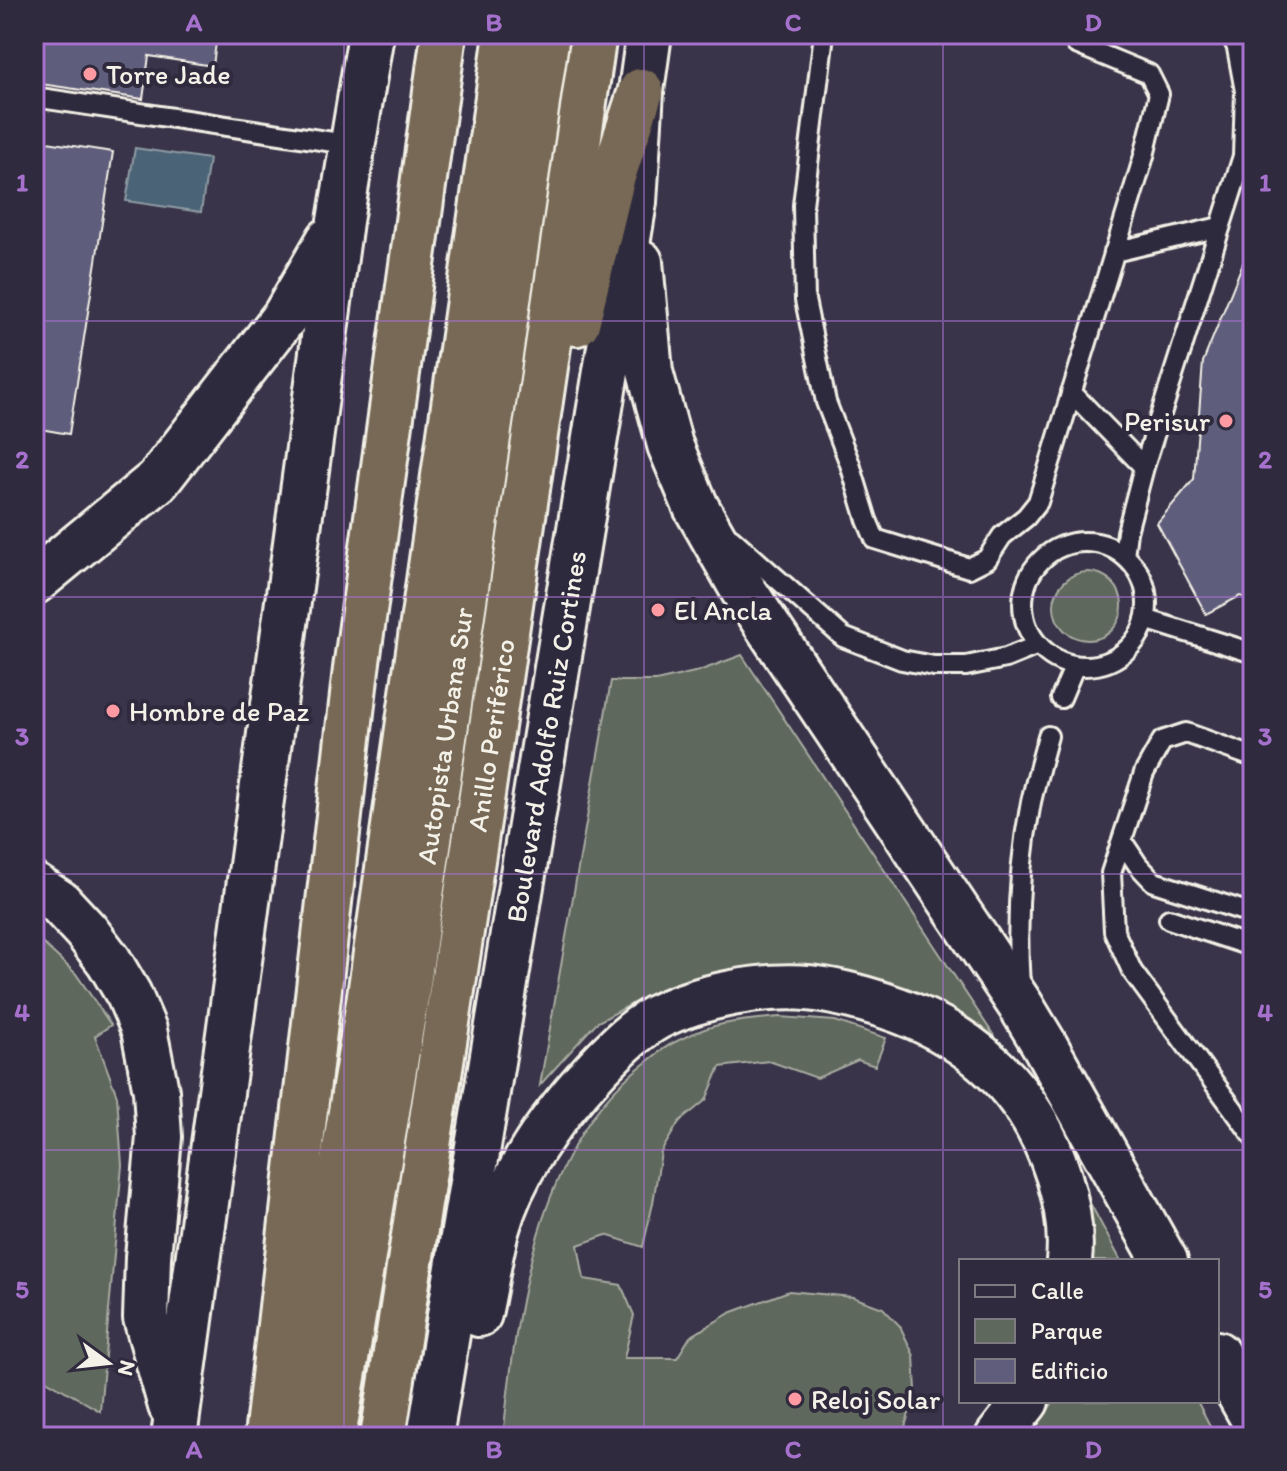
<svg xmlns="http://www.w3.org/2000/svg" width="1287" height="1471" viewBox="0 0 1287 1471" font-family="Itim,sans-serif">
	<style>
		.green { fill: #5e685d; stroke: #a9aca2; stroke-width: 2 }
		.water { fill: #4c6476; stroke: #8f9ca4; stroke-width: 2 }
		.building { fill: #5f5d7b; stroke: #f4f1e8; stroke-width: 2 }
		.lines { fill: none; stroke-linecap: round; stroke-linejoin: round }
		.service-casing { stroke: #f4f1e8; stroke-width: 24 }
		.secondary-casing { stroke: #f4f1e8; stroke-width: 50 }
		.motorway-casing { stroke: #f4f1e8; stroke-width: 50 }
		.service { stroke: #2f2a3d; stroke-width: 18 }
		.secondary { stroke: #2f2a3d; stroke-width: 44 }
		.motorway { stroke: #776954; stroke-width: 44 }
		.grid { fill: none; stroke: #a571cd; stroke-width: 2; stroke-opacity: 0.55 }
		.poi-dot { fill: #ff9aa2; stroke: #2f2a3d; stroke-width: 3 }
		.labels { text-anchor: middle; dominant-baseline: central; stroke-width: 8; stroke-linejoin: round; paint-order: stroke }
		.poi-label { font-size: 28px; fill: #f4f1e8; stroke: #2f2a3d; text-anchor: start }
		.street-label { font-size: 28px; fill: #f4f1e8; stroke: #2f2a3d }
		.neatline { fill: none; stroke: #a571cd; stroke-width: 3 }
		.grid-label { font-size: 26px; text-anchor: middle; font-weight: bold; fill: #a571cd }
	</style>
	<rect width="100%" height="100%" fill="#393449"/>
	<filter id="ink" filterUnits="userSpaceOnUse"><feTurbulence type="fractalNoise" baseFrequency=".0125" numOctaves="2"/><feDisplacementMap in="SourceGraphic" scale="16" xChannelSelector="R" yChannelSelector="G"/><feConvolveMatrix kernelMatrix="1 2 1 2 8 2 1 2 1" color-interpolation-filters="sRGB"/></filter>
	<g filter="url(#ink)">
		<path class="green" d="M1054 606a34 34 0 1 1 68 0a34 34 0 1 1-68 0Z
			M742,655L1012,1063L881,983L819,966L749,967L656,991L596,1023L540,1085L611,681H656L699,671Z
			M34,935L76,974L111,1025L95,1036L117,1096L122,1165L100,1411L34,1373Z
			M780,1017L835,1021L886,1038L875,1066L858,1060L817,1078L769,1061L720,1067L706,1100L679,1122L661,1152L653,1203L643,1247L606,1235L578,1245L584,1279L621,1285L634,1315L624,1358H677L690,1337L730,1313L789,1291L853,1297L883,1308L900,1326L914,1356L916,1390L902,1437H589L587,1434L573,1430L547,1437H503C516,1314 537,1143 644,1064C653,1057 663,1048 673,1043C687,1036 704,1028 719,1025C738,1020 760,1019 780,1017Z
			M1058,1143L1121,1261H1084Z
			M1054,1401H1197L1216,1437H1029Z"/>
		<path class="water" d="M135,148L209,159L201,212L126,201Z"/>
		<path class="building" d="M34,34H217L213,66L149,56L143,99L34,83Z
			M34,140L113,152L69,434L34,428Z
			M1253,238V600L1240,596L1206,614L1157,523L1194,479L1203,362Z"/>
		<g class="lines">
			<defs>
				<path id="service" d="M824,34L803,205L805,300L826,402L850,464L867,520L875,539L969,568L987,559L1002,536L1026,517L1038,502L1144,156L1159,94L1149,74L1076,44L1071,34
					M34,97L353,145
					M1114,252L1220,227
					M1071,392L1144,467
					M731,538L843,637L902,660L934,666H966L1006,658L1038,645
					M1023 604a62 62 0 1 1 124 0a62 62 0 1 1-124 0Z
					M1124,556L1127,532L1144,467L1243,156L1245,91L1237,48L1231,34
					M1145,619L1253,653
					M1061,698L1075,665
					M1253,757L1186,733L1162,741L1144,773L1111,873L1114,931L1132,971L1253,1136
					M1122,841L1138,865L1154,882L1253,914
					M1169,919L1253,947
					M1020,987C1016,925 1019,863 1031,802C1036,780 1042,758 1048,736"/>
				<g id="secondary">
					<path d="M640,262L650,372L670,445L696,507L742,588L1021,1006L1044,1044L1165,1261"/>
					<path d="M34,582L158,480L285,316L329,240"/>
					<path d="M34,886L60,903L86,931L109,961L129,995L144,1030L156,1091L159,1137L148,1257L146,1318L171,1406"/>
					<path d="M479,1314C485,1287 489,1258 496,1231C513,1169 554,1114 597,1068C615,1049 634,1030 657,1017C681,1005 706,998 732,993C792,982 828,987 886,1006C972,1034 1032,1090 1059,1177C1067,1204 1072,1233 1069,1261"/>
					<path d="M1217,1354L1253,1418"/>
					<path d="M174,1437L340,221L371,34"/>
					<path id="s1" d="M430,1437L634,202L641,91L649,34"/>
					<path d="M998,1437L1026,1401"/>
				</g>
				<g id="motorway">
					<path d="M577,323L612,179L641,91"/>
					<path d="M267,1437L356,669L444,34"/>
					<path d="M298,1437L369,1002L507,34"/>
					<path id="s2" d="M333,1437L407,991L547,34"/>
					<path id="s3" d="M383,1437L479,815L594,34"/>
				</g>
			</defs>
			<use href="#service" class="service-casing"/>
			<use href="#secondary" class="secondary-casing"/>
			<use href="#motorway" class="motorway-casing"/>
			<use href="#service" class="service"/>
			<use href="#secondary" class="secondary"/>
			<use href="#motorway" class="motorway"/>
		</g>
	</g>
	<path class="grid" d="M344,34V1437M644,34V1437M943,34V1437M34,321H1253M34,597H1253M34,874H1253M34,1150H1253"/>
	<g class="poi-dot">
		<circle cx="90" cy="74" r="8"/>
		<circle cx="1226" cy="421" r="8"/>
		<circle cx="658" cy="610" r="8"/>
		<circle cx="113" cy="711" r="8"/>
		<circle cx="795" cy="1399" r="8"/>
	</g>
	<g class="labels">
		<g class="poi-label">
			<text x="106" y="74">Torre Jade</text>
			<text x="1210" y="421" text-anchor="end">Perisur</text>
			<text x="674" y="610">El Ancla</text>
			<text x="129" y="711">Hombre de Paz</text>
			<text x="811" y="1399">Reloj Solar</text>
		</g>
		<g class="street-label">
			<text stroke="none"><textPath href="#s2" startOffset="710">Autopista Urbana Sur</textPath></text>
			<text stroke="none"><textPath href="#s3" startOffset="710">Anillo Periférico</textPath></text>
			<text stroke="none"><textPath href="#s1" startOffset="710">Boulevard Adolfo Ruiz Cortines</textPath></text>
		</g>
	</g>
	<rect width="1287" height="1471" fill="none" stroke="#2f2a3d" stroke-width="88"/>
	<rect x="959" y="1259" width="260" height="144" fill="#2f2a3d" stroke="#7e7a81" stroke-width="2"/>
	<rect x="975" y="1285" width="40" height="12" fill="#2f2a3d" stroke="#7e7a81" stroke-width="2"/>
	<text x="1031" y="1299" font-size="24" fill="#f4f1e8">Calle</text>
	<rect x="975" y="1319" width="40" height="24" fill="#5e685d" stroke="#7e7a81" stroke-width="2"/>
	<text x="1031" y="1339" font-size="24" fill="#f4f1e8">Parque</text>
	<rect x="975" y="1359" width="40" height="24" fill="#5f5d7b" stroke="#7e7a81" stroke-width="2"/>
	<text x="1031" y="1379" font-size="24" fill="#f4f1e8">Edificio</text>
	<g transform="translate(108 1363) rotate(105)" stroke="#2f2a3d" stroke-width="6" paint-order="stroke">
	<path d="M0-6L14 30L0 20L-14 30Z" fill="#f4f1e8"/>
	<text y="-12" font-size="22" font-weight="bold" text-anchor="middle" fill="#f4f1e8">N</text>
	</g>
	<rect x="44" y="44" width="1199" height="1383" class="neatline"/>
	<g class="grid-label">
		<text x="194" y="31">A</text>
		<text x="494" y="31">B</text>
		<text x="793" y="31">C</text>
		<text x="1093" y="31">D</text>
		<text x="22" y="191">1</text>
		<text x="1265" y="191">1</text>
		<text x="22" y="468">2</text>
		<text x="1265" y="468">2</text>
		<text x="22" y="745">3</text>
		<text x="1265" y="745">3</text>
		<text x="22" y="1021">4</text>
		<text x="1265" y="1021">4</text>
		<text x="22" y="1298">5</text>
		<text x="1265" y="1298">5</text>
		<text x="194" y="1458">A</text>
		<text x="494" y="1458">B</text>
		<text x="793" y="1458">C</text>
		<text x="1093" y="1458">D</text>
	</g>
</svg>
